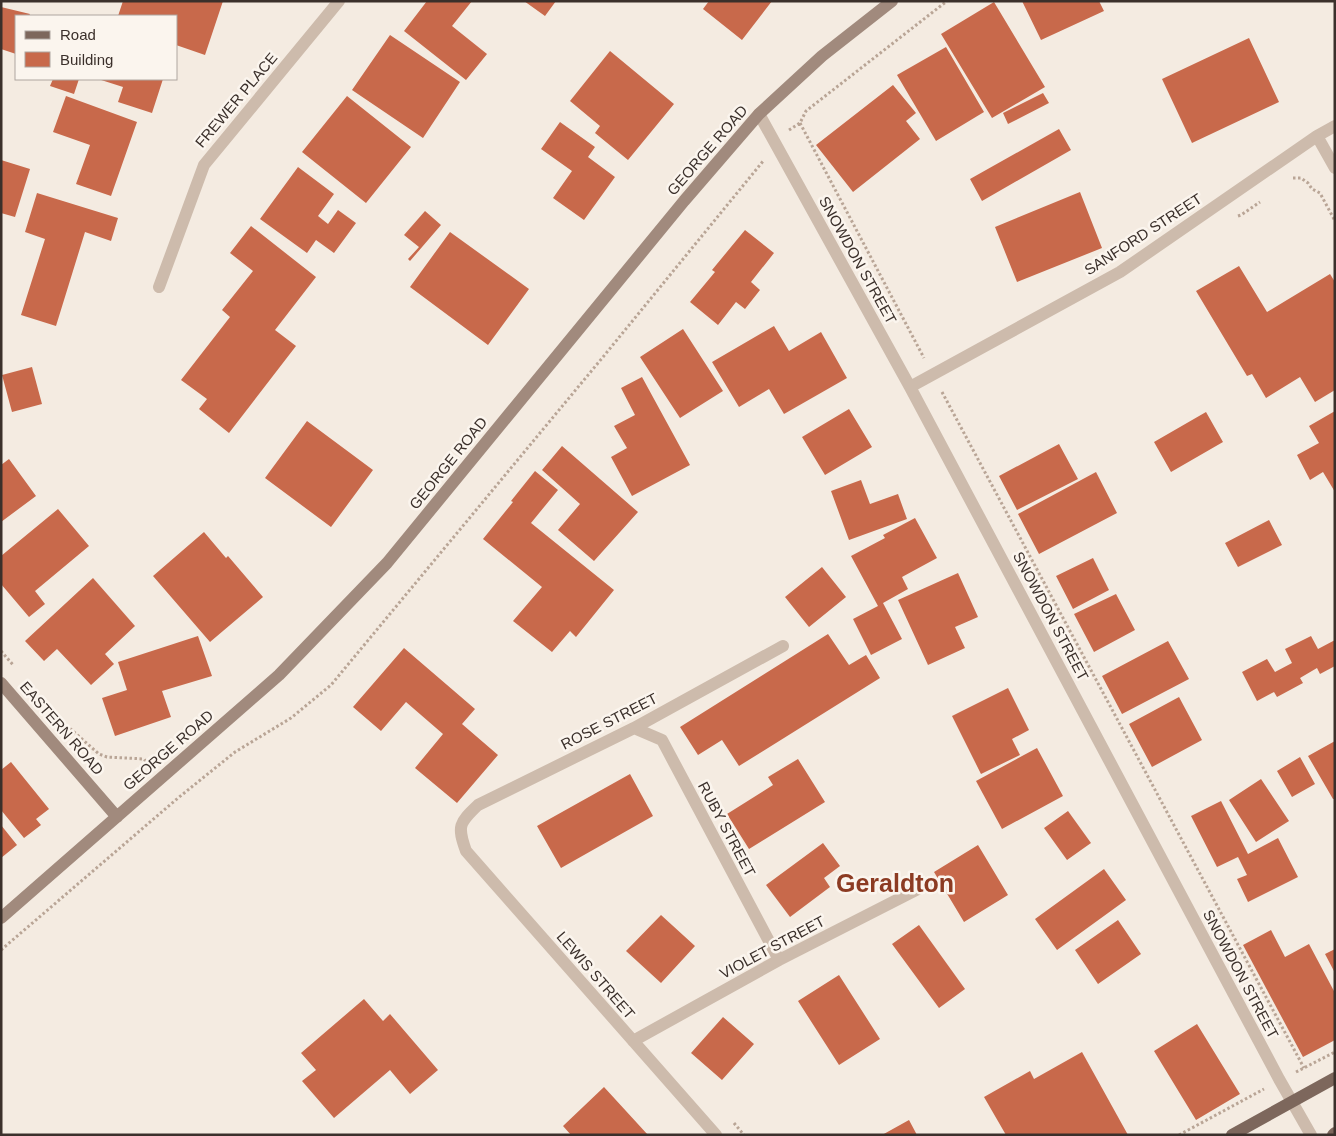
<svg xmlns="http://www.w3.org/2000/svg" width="1336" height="1136" viewBox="0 0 1336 1136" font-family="Helvetica,sans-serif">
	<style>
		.building { fill: #c8694b }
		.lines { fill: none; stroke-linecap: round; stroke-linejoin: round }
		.path { stroke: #b9a596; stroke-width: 3; stroke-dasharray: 2.5 2.5; stroke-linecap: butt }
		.street { stroke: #cdbbac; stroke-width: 12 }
		.secondary { stroke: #a18a7d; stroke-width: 12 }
		.primary { stroke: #7d675c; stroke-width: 12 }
		.labels { text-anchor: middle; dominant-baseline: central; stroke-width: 5; stroke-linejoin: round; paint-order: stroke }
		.street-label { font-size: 15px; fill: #3b302b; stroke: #fbf5ee }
		.town-label { font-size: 25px; font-weight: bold; fill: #8c3b22; stroke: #fbf5ee }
	</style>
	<rect width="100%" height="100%" fill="#f4ebe1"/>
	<path class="building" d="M123,1H223L205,55L176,45V16H118Z
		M427,1H472L452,26L487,54L466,80L404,31Z
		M524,1H556L545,16Z
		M709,1H772L742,40L703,9Z
		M1022,1H1099L1104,11L1041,40Z
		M994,2L1045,87L992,118L941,34Z
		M1,7L30,14L29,16H16V54L1,49Z
		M390,35L460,82L423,138L352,90Z
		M1249,38L1279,102L1192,143L1162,79Z
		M946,47L984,112L936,141L897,75Z
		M610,51L674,104L628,160L595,133L600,126L570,101Z
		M53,79H79L74,94L50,86Z
		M98,79H163L152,113L118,102L123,87Z
		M893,85L916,113L906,121L920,139L853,192L816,145Z
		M1043,93L1049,103L1008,124L1003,113Z
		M66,96L137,122L111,196L76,184L90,145L53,132Z
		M347,96L411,147L366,203L302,152Z
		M560,122L595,147L588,157L615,177L584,220L553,198L572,171L541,149Z
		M1059,129L1071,150L982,201L970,179Z
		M1,160L30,169L15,217L1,213Z
		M298,167L334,194L318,216L328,224L338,210L356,223L334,253L316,240L307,253L260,219Z
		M1080,192L1102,248L1017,282L995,227Z
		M37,193L118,218L111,241L85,232L56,326L21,315L45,239L25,232Z
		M425,211L441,225L410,261L408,259L419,247L404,235Z
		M251,226L316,277L275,330L296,346L229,433L199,409L207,399L181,380L230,317L222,310L253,271L230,253Z
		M745,230L774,253L751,282L760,290L745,309L736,302L718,325L690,302L715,272L712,270Z
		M450,232L529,289L488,345L410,287Z
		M1239,266L1267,312L1330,274L1335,282V390L1315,402L1300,377L1266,398L1252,374L1247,376L1196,291Z
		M774,326L789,351L821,332L847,378L784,414L769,389L739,407L712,362Z
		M683,329L723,391L680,418L640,357Z
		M32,367L42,404L12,412L2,375Z
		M642,377L690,465L632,496L611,457L627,448L614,426L635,415L621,388Z
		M849,409L872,447L825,475L802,437Z
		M1335,411V492L1323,472L1310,480L1297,455L1319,443L1309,426Z
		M1206,412L1223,442L1171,472L1154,442Z
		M307,421L373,470L331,527L265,478Z
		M1059,444L1078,479L1017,510L999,476Z
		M562,446L638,512L594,561L558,530L580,504L542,470Z
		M9,459L36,496L1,522V465Z
		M535,471L558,490L531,523L614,590L576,637L570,631L552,652L513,621L542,587L483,539L513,502L511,501Z
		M1096,472L1117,513L1039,554L1018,514Z
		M861,480L870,504L898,494L907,519L849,540L831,491Z
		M58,509L89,546L35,591L45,604L29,617L1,584V556Z
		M915,518L937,558L902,577L908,589L883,603L902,639L871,655L853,619L878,606L851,556L885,538L883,535Z
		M1269,520L1282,545L1238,567L1225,543Z
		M204,532L226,558L228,556L263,597L210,642L153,576Z
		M1093,558L1109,590L1073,609L1056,576Z
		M822,567L846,597L809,627L785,597Z
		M958,573L978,617L955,627L965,648L928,665L898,600Z
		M93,578L135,626L105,654L114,664L91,685L57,649L44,661L25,641Z
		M1116,594L1135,630L1094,652L1074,614Z
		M828,634L849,665L866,655L880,678L739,766L722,740L698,755L680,727Z
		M198,636L212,676L162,691L171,717L115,736L102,698L127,690L118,662Z
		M1311,636L1318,649L1335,640V666L1320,674L1317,668L1300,678L1303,683L1277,697L1274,692L1257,701L1242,672L1267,659L1275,672L1292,663L1285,649Z
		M1168,641L1189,679L1122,714L1102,676Z
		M404,648L475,709L462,724L498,755L457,803L415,768L443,734L406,702L381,731L353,707Z
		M1008,688L1029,730L1012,739L1020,755L981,774L952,716Z
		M1179,697L1202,740L1152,767L1129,724Z
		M1335,741V799H1333L1308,756Z
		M1037,748L1063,796L1002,829L976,781Z
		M1300,757L1315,784L1292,797L1277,771Z
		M798,759L825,802L749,849L727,814L773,785L768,777Z
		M11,762L49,809L36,819L41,825L24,838L1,810V770Z
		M630,774L653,816L561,868L537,826Z
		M1261,779L1289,821L1256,842L1229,800Z
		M1221,801L1248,854L1278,838L1298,877L1248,902L1237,879L1247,875L1238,857L1217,867L1191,816Z
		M1068,811L1091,843L1067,860L1044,828Z
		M1,825L17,845L1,858Z
		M823,843L840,866L824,878L830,887L790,917L766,885Z
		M978,845L1008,895L964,922L934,872Z
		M1104,869L1126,900L1057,950L1035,919Z
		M661,915L695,946L661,983L626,951Z
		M1118,920L1141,954L1098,984L1075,950Z
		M919,925L965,989L939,1008L892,944Z
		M1271,930L1285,957L1309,944L1335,993V1040L1303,1057L1243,945Z
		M1335,949V973L1325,954Z
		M839,975L880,1039L839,1065L798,1001Z
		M364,999L383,1021L390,1014L438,1070L410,1094L390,1070L334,1118L302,1081L316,1070L301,1053Z
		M723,1017L754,1044L722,1080L691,1053Z
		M1197,1024L1240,1094L1196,1120L1154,1051Z
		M1082,1052L1128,1135H1006L984,1097L1030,1071L1034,1079Z
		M604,1087L648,1135H571L563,1126Z
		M909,1120L917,1135H882Z"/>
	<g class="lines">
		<path class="path" d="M800,123L924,358
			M789,130L800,123L806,111L947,1
			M1293,178H1301L1308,183L1312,189L1320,193L1335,221
			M1238,216L1241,215L1260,202
			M942,392L1304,1068
			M1,651L14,666
			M66,725L99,754L107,757L144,759L148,764
			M1,950L178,798L235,752L291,718L331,685L603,357L764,160
			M1296,1072L1335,1052
			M734,1123L744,1135
			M1179,1135L1264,1089"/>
		<path class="street" d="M759,114L910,387L1279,1079L1311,1135
			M1317,136L1335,168
			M159,287L204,165L339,1
			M910,387L1120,272L1317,136L1335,126
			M634,728L662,740L779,960
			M633,1041L779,960L928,884
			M716,1135L466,851C457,826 459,823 478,805L634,728L783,646"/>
		<path class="secondary" d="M1,683L117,817
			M1,918L279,675L387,563L684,201L759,114L822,56L892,1"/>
		<path class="primary" d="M1232,1135L1335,1078
			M1333,1135L1335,1133"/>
	</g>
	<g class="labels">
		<g class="street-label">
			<text transform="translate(236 100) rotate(-50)">FREWER PLACE</text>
			<text transform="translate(707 150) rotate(-49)">GEORGE ROAD</text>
			<text transform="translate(1143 234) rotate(-33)">SANFORD STREET</text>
			<text transform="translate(858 260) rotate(61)">SNOWDON STREET</text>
			<text transform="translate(448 463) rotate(-51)">GEORGE ROAD</text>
			<text transform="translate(1051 616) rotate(62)">SNOWDON STREET</text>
			<text transform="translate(609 721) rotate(-27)">ROSE STREET</text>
			<text transform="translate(62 728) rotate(49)">EASTERN ROAD</text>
			<text transform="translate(168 750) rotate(-41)">GEORGE ROAD</text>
			<text transform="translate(727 829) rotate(62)">RUBY STREET</text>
			<text transform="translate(772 947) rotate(-28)">VIOLET STREET</text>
			<text transform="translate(1241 974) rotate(62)">SNOWDON STREET</text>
			<text transform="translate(596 975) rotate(49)">LEWIS STREET</text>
		</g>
		<g class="town-label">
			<text x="895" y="883">Geraldton</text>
		</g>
	</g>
	<rect width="1336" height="1136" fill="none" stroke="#3b302b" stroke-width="5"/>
	<rect x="15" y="15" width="162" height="65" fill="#fbf5ee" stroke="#aea6a0"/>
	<rect x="25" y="31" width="25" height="8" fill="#7d675c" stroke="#aea6a0"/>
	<text x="60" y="40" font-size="15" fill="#3b302b">Road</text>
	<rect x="25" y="52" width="25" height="15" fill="#c8694b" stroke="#aea6a0"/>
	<text x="60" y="65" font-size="15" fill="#3b302b">Building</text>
</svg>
